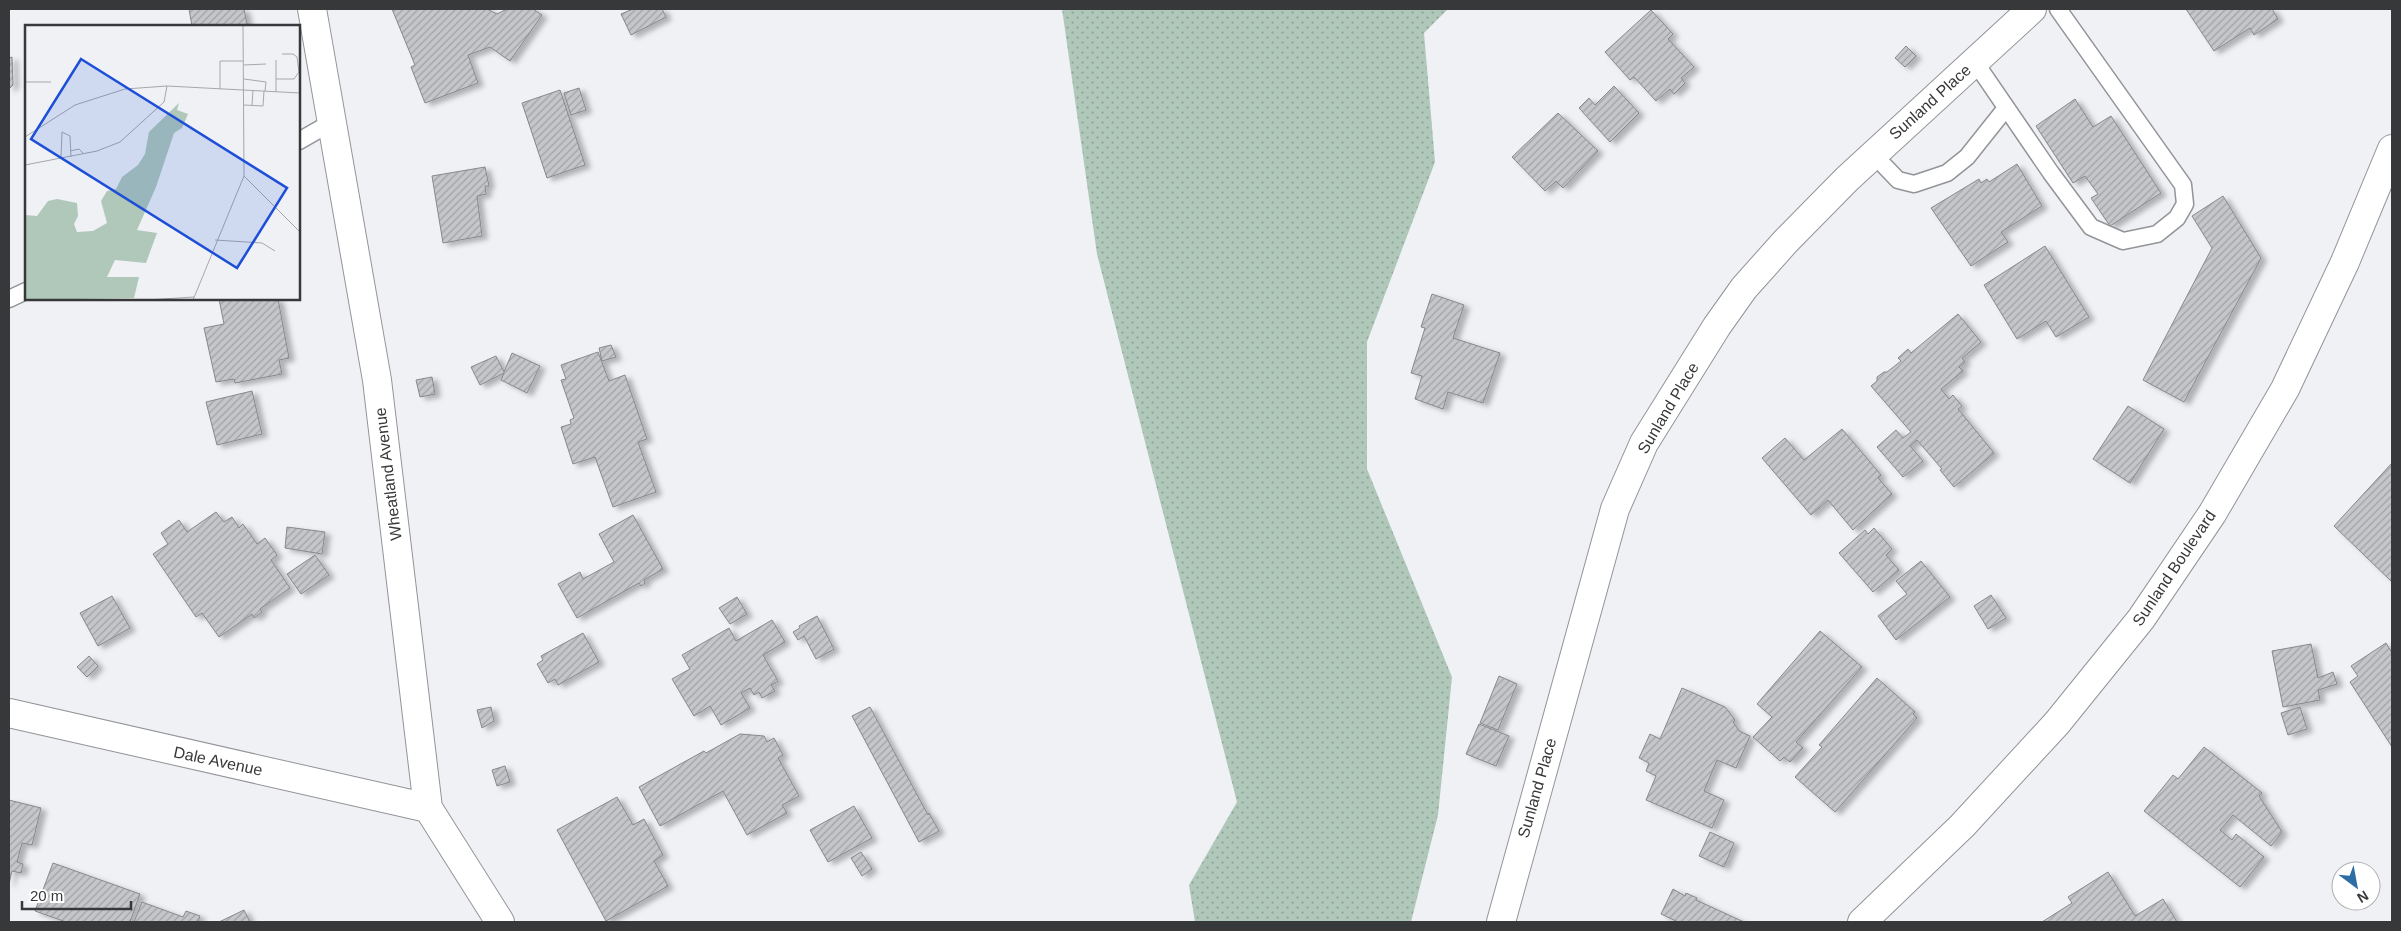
<svg xmlns="http://www.w3.org/2000/svg" width="2401" height="931" viewBox="0 0 2401 931" font-family="Helvetica,sans-serif">
	<style>
		.green { fill: url(#green-dots) }
		.building { fill: url(#building-hatch); stroke: #86888b; filter: url(#shadow) }
		.lines { fill: none; stroke-linecap: round; stroke-linejoin: round }
		.lane-casing { stroke: #929498; stroke-width: 19 }
		.street-casing { stroke: #929498; stroke-width: 30 }
		.primary-casing { stroke: #929498; stroke-width: 30 }
		.lane { stroke: #fff; stroke-width: 16 }
		.street { stroke: #fff; stroke-width: 28 }
		.primary { stroke: #fff; stroke-width: 28 }
		.labels { text-anchor: middle; dominant-baseline: central; stroke-width: 5; stroke-linejoin: round; paint-order: stroke }
		.street-label { font-size: 16px; fill: #373839; stroke: #fff }
		.inset-road { fill: none; stroke: #a5a7aa; stroke-width: 1 }
		.view { fill: #1d4ed8; fill-opacity: 0.15; stroke: #1d4ed8; stroke-width: 2.5 }
		.inset-edge { fill: none; stroke: #373839; stroke-width: 2.5 }
	</style>
	<defs>
		<pattern id="green-dots" width="8" height="8" patternUnits="userSpaceOnUse" patternTransform="scale(1.25)"><rect width="8" height="8" fill="#afc8b9"/><path d="M2 2h.1M6 6h.1" fill="none" stroke="#8fa397" stroke-width="1.8" stroke-linecap="round"/></pattern>
		<pattern id="building-hatch" width="6" height="6" patternUnits="userSpaceOnUse" patternTransform="scale(1.25)"><rect width="6" height="6" fill="#c4c6ca"/><path d="M-1 1l2-2M0 6l6-6M5 7l2-2" fill="none" stroke="#a0a2a5"/></pattern>
		<filter id="shadow"><feDropShadow dx="5.5" dy="3" stdDeviation="2.5" flood-color="#0004"/></filter>
	</defs>
	<rect width="100%" height="100%" fill="#eff1f5"/>
	<path class="green" d="M1062,9H1448L1424,33L1435,162L1367,342V469L1452,677L1438,815L1411,922H1195L1189,885L1237,802L1097,254Z"/>
	<path class="building" d="M189,9H244L247,24H250V26H192Z
		M392,9H487L497,14L507,9H533L542,15L510,61L490,47L468,55L478,83L425,103L411,67L415,65Z
		M633,9H662L666,17L631,35L621,14Z
		M2186,9H2272L2278,19L2254,35L2250,28L2214,51Z
		M1651,10L1673,34L1668,39L1694,67L1681,78L1685,83L1674,94L1670,89L1656,101L1634,77L1630,80L1605,52Z
		M1906,46L1916,56L1905,67L1895,58Z
		M12,57L13,85L9,89V58Z
		M1614,86L1639,113L1610,142L1579,108L1589,98L1595,105Z
		M579,88L586,110L571,115L564,93Z
		M560,90L585,165L547,178L522,103Z
		M2075,99L2093,127L2111,116L2161,193L2110,226L2091,198L2098,194L2085,176L2073,183L2036,126Z
		M1558,113L1598,151L1563,188L1556,181L1545,191L1512,157Z
		M2017,164L2042,206L2001,232L2008,242L1971,266L1931,208L1979,179L1981,183L1987,179L1989,182Z
		M485,167L489,186H485L486,194L477,196L482,236L443,243L432,176Z
		M2223,196L2261,258L2184,402L2143,380L2212,248L2192,216Z
		M2045,246L2089,317L2056,337L2046,321L2017,339L1984,285Z
		M1432,294L1464,305L1453,338L1500,353L1483,403L1448,392L1443,409L1415,399L1422,376L1411,373L1425,328L1421,327Z
		M219,299H278L289,358L279,360L282,374L235,383L234,379L216,382L204,328L224,324Z
		M1958,314L1981,342L1962,358L1965,362L1959,367L1963,371L1941,389L1949,399L1953,395L1962,406L1958,409L1994,453L1954,487L1940,470L1942,469L1917,440L1910,446L1923,461L1903,477L1877,447L1896,430L1903,438L1911,432L1871,386L1877,381V377L1884,372H1887L1901,361L1898,358L1908,349L1911,353Z
		M611,345L616,357L602,361L599,348Z
		M598,352L609,381L625,375L647,439L638,442L656,492L613,507L595,457L573,464L561,427L571,424L570,420L574,418L561,380L566,379L561,365Z
		M512,353L540,366L527,393L501,380L504,373L480,385L471,367L496,356L504,372Z
		M432,377L435,394L420,397L416,380Z
		M252,391L262,434L217,445L206,402Z
		M2128,406L2164,429L2130,483L2093,459Z
		M1842,429L1881,475L1878,478L1892,494L1853,530L1828,500L1811,515L1762,458L1785,438L1804,460Z
		M2392,463V582L2334,526Z
		M216,512L224,522L232,517L239,528L243,524L257,544L265,538L277,555L271,560L290,588L260,609L262,612L254,618L252,614L219,637L202,613L196,617L153,554L168,544L161,533L179,520L187,532Z
		M633,515L663,569L644,580L645,583L641,586L639,583L577,618L558,584L580,572L583,579L614,562L599,534Z
		M287,527L325,532L322,554L285,548Z
		M1874,528L1892,549L1886,555L1899,570L1873,592L1839,553L1865,530L1868,534Z
		M315,555L329,575L301,594L287,574Z
		M1921,561L1950,597L1896,640L1878,616L1907,594L1896,581Z
		M1991,595L2006,618L1988,629L1974,606Z
		M112,596L130,628L98,646L80,613Z
		M737,597L747,614L730,624L719,608Z
		M817,616L834,649L816,659L804,636L798,640L793,632L800,628L799,626Z
		M772,620L785,642L763,655L778,681L771,685L775,691L762,698L759,692L754,695L750,688L741,693L750,708L721,725L710,706L694,716L672,679L690,669L682,655L729,628L736,641Z
		M1820,631L1862,667L1796,742L1803,748L1790,762L1784,757L1780,761L1753,737L1772,717L1757,704Z
		M583,633L599,662L558,685L555,679L548,683L537,664L543,660L541,656Z
		M2386,643L2392,653V747L2350,682L2358,676L2351,666Z
		M2311,644L2318,678L2333,672L2337,684L2318,690L2320,700L2283,707L2272,651Z
		M89,656L98,666L87,677L77,667Z
		M1499,676L1517,684L1498,730L1480,723Z
		M1877,678L1915,712L1913,714L1917,718L1835,812L1795,777L1822,747L1819,745Z
		M1682,688L1725,707L1735,720L1733,722L1739,731L1750,736L1736,768L1717,760L1704,791L1724,800L1712,828L1646,800L1656,776L1646,771L1649,763L1639,758L1650,734L1660,739Z
		M491,707L494,721L482,728L477,710Z
		M870,707L928,815L929,813L939,831L919,842L852,716Z
		M2300,707L2307,729L2288,735L2281,713Z
		M1479,724L1509,736L1496,766L1466,754Z
		M740,734L764,736L767,742L774,738L783,755L778,758L799,796L782,805L787,813L747,835L723,791L660,826L639,787L704,751L706,753Z
		M2204,747L2262,793L2259,796L2282,832L2271,846L2233,815L2220,830L2232,840L2236,834L2264,857L2240,887L2144,811L2173,775L2178,779Z
		M505,766L510,782L497,786L492,770Z
		M617,797L633,825L644,819L663,855L654,861L668,886L606,921L557,830Z
		M9,800L41,808L32,845L22,843L17,862L23,864L21,873L12,871L9,884Z
		M854,806L872,838L828,862L810,830Z
		M1710,832L1734,843L1724,867L1699,856Z
		M861,852L872,869L862,876L851,858Z
		M53,863L140,894L130,922H66L35,911Z
		M2108,872L2135,916L2163,899L2177,922H2042L2072,903L2068,897Z
		M1673,889L1685,896L1686,893L1697,898L1696,900L1744,922H1678L1661,914Z
		M142,902L183,917L186,911L200,916L198,922H200H134Z
		M244,910L250,922H219Z"/>
	<g class="lines">
		<defs>
			<path id="lane" d="M1975,62L2051,173L2091,227L2123,241L2157,234L2177,218L2185,204L2183,185L2058,9
				M299,141L332,122
				M1873,154L1898,180L1914,184L1947,173L1967,157L2006,108
				M9,299L26,291"/>
			<path id="street" d="M312,9L377,380L428,808L500,922
				M9,713L428,808
				M1501,922L1615,509L1644,443L1717,326L1744,288L1785,242L1847,179L2032,9"/>
			<path id="primary" d="M1862,922L1962,826L2057,723L2141,619L2212,514L2285,389L2345,262L2392,149"/>
		</defs>
		<use href="#lane" class="lane-casing"/>
		<use href="#street" class="street-casing"/>
		<use href="#primary" class="primary-casing"/>
		<use href="#lane" class="lane"/>
		<use href="#street" class="street"/>
		<use href="#primary" class="primary"/>
	</g>
	<g class="labels">
		<g class="street-label">
			<text transform="translate(1930 102) rotate(-42)">Sunland Place</text>
			<text transform="translate(1668 408) rotate(-59)">Sunland Place</text>
			<text transform="translate(388 474) rotate(-97)">Wheatland Avenue</text>
			<text transform="translate(2174 568) rotate(-56)">Sunland Boulevard</text>
			<text transform="translate(218 761) rotate(12)">Dale Avenue</text>
			<text transform="translate(1537 788) rotate(-74)">Sunland Place</text>
		</g>
	</g>
	<g transform="translate(25 25)">
		<rect width="275" height="275" fill="#eff1f5"/>
		<path d="M154,78L152,85L163,89L157,103L149,108L131,162L112,205L132,208L121,238L90,235L82,252H114L109,273L0,275V190L12,191L23,176L32,174L52,178L53,191L49,199L52,207L68,206L82,198L76,176L82,166L91,164L97,152L113,140L120,129L124,107Z" fill="#afc8b9"/>
		<path class="inset-road" d="M251,35V67M219,40L241,39M219,54L241,57L240,66M251,54H269L274,47L272,32L268,29H257M0,57H26M195,64V36H218M219,80L238,81L239,66M227,80L228,65M0,112L50,80L100,64L142,61L275,68M45,126L54,124L59,129M36,133L37,107L45,111L46,132M0,140L72,126L95,117L139,77L142,61M219,151L275,207M190,215L237,218L250,226M122,275L169,272M168,275L219,151L218,0"/>
		<path class="view" d="M56,34L262,163L212,243L6,114Z"/>
		<rect width="275" height="275" class="inset-edge"/>
	</g>
	<rect width="2401" height="931" fill="none" stroke="#373839" stroke-width="20"/>
	<g transform="translate(2356 886) rotate(148)"><circle r="24" fill="#ffffff" stroke="#afafb0"/>
	<path d="M0-4L9 19L0 12L-9 19Z" fill="#2e6da4"/>
	<text y="-8" font-size="14" font-weight="bold" text-anchor="middle" fill="#373839">N</text>
	</g>
	<path d="M22 901v8h109v-8" fill="none" stroke="#373839" stroke-width="2.5"/>
	<text x="30" y="901" font-size="15" fill="#373839" stroke="#ffffff" stroke-width="4" paint-order="stroke">20 m</text>
</svg>
